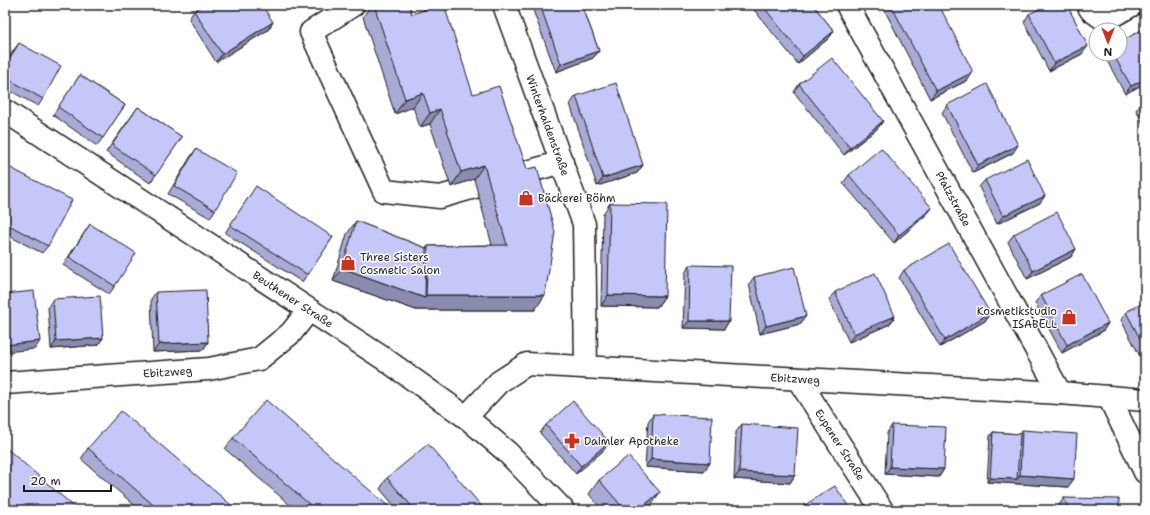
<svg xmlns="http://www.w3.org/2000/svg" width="1150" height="515" viewBox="0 0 1150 515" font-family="'Shantell Sans',sans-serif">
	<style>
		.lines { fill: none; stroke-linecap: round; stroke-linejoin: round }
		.minor-casing { stroke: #1c1c1c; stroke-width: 25 }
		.minor { stroke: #fff; stroke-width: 22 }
		.wall { fill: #a9abd6; stroke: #1c1c1c }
		.shaded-wall { fill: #8a8bae; stroke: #1c1c1c }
		.building { fill: #c5c7f9; stroke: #1c1c1c }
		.labels { text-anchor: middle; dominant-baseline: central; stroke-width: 3; stroke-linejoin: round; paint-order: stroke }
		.street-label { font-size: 11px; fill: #1c1c1c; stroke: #fff }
		.poi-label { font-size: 11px; fill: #1c1c1c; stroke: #fff; text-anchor: start }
	</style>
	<rect width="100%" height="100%" fill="#fff"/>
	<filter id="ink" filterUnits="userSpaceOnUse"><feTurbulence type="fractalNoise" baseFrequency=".025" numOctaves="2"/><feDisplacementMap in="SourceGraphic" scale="8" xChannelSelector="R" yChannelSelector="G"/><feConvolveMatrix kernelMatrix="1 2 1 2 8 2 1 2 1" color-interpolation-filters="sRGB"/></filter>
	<g filter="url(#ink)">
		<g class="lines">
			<defs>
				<g id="minor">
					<path d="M353,5L311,32L384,191L440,197L562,162"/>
					<path id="s1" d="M504,5L584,224L586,367"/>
					<path id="s2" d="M847,5L1060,393"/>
					<path d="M1088,5L1091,10L1105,20L1132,5"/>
					<path id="s3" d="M5,111L386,360L466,417L507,452L563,510"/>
					<path id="s4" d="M798,379L882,510"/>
					<path id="s5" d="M5,383L209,369L259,359L291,333L309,310"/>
					<path d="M1109,397L1145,472"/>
					<path id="s6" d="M466,417L499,382L527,364L1060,393L1145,400"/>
				</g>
			</defs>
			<use href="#minor" class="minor-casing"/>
			<use href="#minor" class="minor"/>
		</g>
		<path class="wall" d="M371,5H409L412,14L439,5L535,310H416L333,281L347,234L356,221L426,248L428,246L492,245L474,179L451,187L430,124L420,127L413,107L395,114L363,17Z
			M531,5H582L599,51L593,58L556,72Z
			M750,5H813L834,31L829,38L798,64Z
			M885,5H939L968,80L930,99L883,7Z
			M194,11L273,22L268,30L216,62L189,19Z
			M1029,14L1082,54L1049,71L1024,22Z
			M19,43L43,99L38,106L5,88V65L13,51Z
			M1105,54H1120L1145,83L1125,94L1104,55Z
			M80,75L125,105L97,146L53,115Z
			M799,84L883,121L877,129L844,155L794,92Z
			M576,96L643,165L637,173L597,186L570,104Z
			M1145,101V127L1136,110L1142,102Z
			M947,105L1013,153L973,173L942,113Z
			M138,107L182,137L150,183L106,152Z
			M196,149L215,210L210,218L168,194L191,156Z
			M5,165L48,246L42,253L5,234Z
			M849,175L932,208L926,215L894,243L843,183Z
			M985,180L1040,203L997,224L979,187Z
			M251,194L333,237L302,282L225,233Z
			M610,203L665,296L657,307L601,306L603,214Z
			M90,224L115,286L109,294L63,265Z
			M1014,234L1076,249L1071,257L1027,279L1008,242Z
			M690,265L729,321L724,329L683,328L685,273Z
			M904,270L990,313L985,321L940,347L899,278Z
			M754,277L806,316L800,324L760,334L749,284Z
			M156,292L208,342L203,350L153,352L151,299Z
			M835,292L895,316L890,324L849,342L829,299Z
			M1041,295L1108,323L1103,331L1062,353L1035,303Z
			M53,299L103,338L98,345L51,349L48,307Z
			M1145,302V359L1142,360L1121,320L1126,312Z
			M653,414L710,463L704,471L645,467L648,422Z
			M742,424L795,475L790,483L734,479L736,432Z
			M546,425L604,450L576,474L540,433Z
			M892,425L944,469L939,477L885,474L887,433Z
			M1022,430L1068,487L987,482L990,436L993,432L1020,434Z
			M233,438L386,510H296L225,449Z
			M88,448L237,510H140L81,459Z
			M387,478L485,510H398L380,489Z
			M599,480L650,507L646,510H602L589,494Z
			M1064,498L1119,510H1060L1058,506Z"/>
		<path class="shaded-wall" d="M273,22L268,30L216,62L222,54Z
			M834,31L829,38L798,64L803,56Z
			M1088,46L1082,54L1049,71L1054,63Z
			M599,51L593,58L556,72L561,64Z
			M973,72L968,80L930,99L936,91Z
			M1145,79V83L1125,94L1131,86Z
			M423,93L413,107L395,114L405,99Z
			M440,109L430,124L420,127L430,113Z
			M883,121L877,129L844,155L850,148Z
			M1018,145L1013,153L973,173L978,165Z
			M484,165L474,179L451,187L461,172Z
			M643,165L637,173L597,186L603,178Z
			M1045,196L1040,203L997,224L1003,216Z
			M932,208L926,215L894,243L899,235Z
			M1076,249L1071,257L1027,279L1033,271Z
			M342,268L425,298L426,295H545L535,310H416L333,281Z
			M608,295L665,296L657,307L601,306Z
			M990,313L985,321L940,347L945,340Z
			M806,316L800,324L760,334L766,326Z
			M895,316L890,324L849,342L854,334Z
			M689,321H729L724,329L683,328Z
			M1108,323L1103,331L1062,353L1067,345Z
			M103,338L98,345L51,349L56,341Z
			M40,341L35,349L5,352V345Z
			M208,342L203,350L153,352L159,344Z
			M609,442L604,450L576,474L581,466Z
			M651,459L710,463L704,471L645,467Z
			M890,467L944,469L939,477L885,474Z
			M739,472L795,475L790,483L734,479Z
			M1020,475L1074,479L1068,487L987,482L990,478L1017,479Z
			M660,492L650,507L646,510H639Z"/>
		<path class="building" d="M204,5H262L273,22L222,54L194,11Z
			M374,5H409L412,14L439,5H444L473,94L499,86L527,169L537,167L555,232L545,295H426L428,246L507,245L484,165L461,172L440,109L430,113L423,93L405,99Z
			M540,5H582L599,51L561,64Z
			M762,5H813L834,31L803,56Z
			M891,5H939L973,72L936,91Z
			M1047,5H1067L1088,46L1054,63L1029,14Z
			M1145,28V79L1131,86L1113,54H1120V42Z
			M19,43L61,66L43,99L5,77V67Z
			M832,58L883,121L850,148L799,84Z
			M80,75L125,105L103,138L58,107Z
			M616,83L643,165L603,178L576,96Z
			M987,84L1018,145L978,165L947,105Z
			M1145,101V109L1142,102Z
			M138,107L182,137L156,175L112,145Z
			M881,148L932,208L899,235L849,175Z
			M196,149L237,173L215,210L174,186Z
			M1027,159L1045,196L1003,216L985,180Z
			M5,165L72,200L48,246L5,223V213L6,211L5,210Z
			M256,186L333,237L308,275L230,225Z
			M610,203L667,204L665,296L608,295Z
			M1057,212L1076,249L1033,271L1014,234Z
			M356,221L426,248L425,298L342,268Z
			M90,224L136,253L115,286L69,257Z
			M949,244L990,313L945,340L904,270Z
			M690,265L731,266L729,321H689Z
			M794,267L806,316L766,326L754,277Z
			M875,273L895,316L854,334L835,292Z
			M1082,274L1108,323L1067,345L1041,295Z
			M206,290L208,342L159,344L156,292Z
			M34,291L40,341L5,345V294Z
			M100,296L103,338L56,341L53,299Z
			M1145,302V348L1126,312Z
			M266,400L388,506L385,510H316L233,438Z
			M573,401L609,442L581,466L546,425Z
			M121,411L237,510H159L88,448Z
			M653,414L712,417L710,463L651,459Z
			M742,424L798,428L795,475L739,472Z
			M892,425L946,427L944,469L890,467Z
			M1022,430L1077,434L1074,479L1020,475Z
			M993,432L1020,434L1017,479L990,478Z
			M428,444L485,510H415L387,478Z
			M5,447L78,510H5Z
			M628,456L660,492L639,510H625L599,480Z
			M835,486L851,510H797Z
			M1064,498L1119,499V510H1069Z
			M691,505L695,510H685Z"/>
	</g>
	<defs>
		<symbol id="shop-bare" viewBox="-9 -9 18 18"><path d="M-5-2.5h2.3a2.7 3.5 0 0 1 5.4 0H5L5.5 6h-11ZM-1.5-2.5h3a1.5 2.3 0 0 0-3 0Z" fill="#c8321e" stroke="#fff" stroke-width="2.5" paint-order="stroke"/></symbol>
		<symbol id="pharmacy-bare" viewBox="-9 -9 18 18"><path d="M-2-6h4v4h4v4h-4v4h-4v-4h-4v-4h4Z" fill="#c8321e" stroke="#fff" stroke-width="2.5" paint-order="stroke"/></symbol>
	</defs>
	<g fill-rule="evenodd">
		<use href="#shop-bare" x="515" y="187" width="22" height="22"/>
		<use href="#shop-bare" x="337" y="252" width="22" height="22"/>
		<use href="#shop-bare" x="1058" y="306" width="22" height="22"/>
		<use href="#pharmacy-bare" x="561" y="430" width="22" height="22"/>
	</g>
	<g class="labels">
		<g class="street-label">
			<text stroke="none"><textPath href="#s1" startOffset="128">Winterhaldenstraße</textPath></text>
			<text stroke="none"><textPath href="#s2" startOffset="221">Pfalzstraße</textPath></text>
			<text stroke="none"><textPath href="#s3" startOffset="344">Beuthener Straße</textPath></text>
			<text stroke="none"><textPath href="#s5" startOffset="163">Ebitzweg</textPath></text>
			<text stroke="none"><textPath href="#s6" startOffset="350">Ebitzweg</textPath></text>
			<text stroke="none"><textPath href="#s4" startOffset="78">Eupener Straße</textPath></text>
		</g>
		<g class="poi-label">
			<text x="538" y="198">Bäckerei Böhm</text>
			<text x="360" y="257">Three Sisters<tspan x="360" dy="13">Cosmetic Salon</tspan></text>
			<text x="1057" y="311" text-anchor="end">Kosmetikstudio<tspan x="1057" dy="13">ISABELL</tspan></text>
			<text x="584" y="441">Daimler Apotheke</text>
		</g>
	</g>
	<rect width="1150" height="515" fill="none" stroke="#fff" stroke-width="20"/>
	<rect x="10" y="10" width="1130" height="495" fill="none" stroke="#1c1c1c" stroke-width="1.5" filter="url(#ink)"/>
	<g transform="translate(1108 42) rotate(180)"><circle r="19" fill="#ffffff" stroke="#a4a4a4"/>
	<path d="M0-3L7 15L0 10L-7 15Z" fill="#c8321e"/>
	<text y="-6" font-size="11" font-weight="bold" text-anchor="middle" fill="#1c1c1c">N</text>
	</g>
	<path d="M24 485v6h87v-6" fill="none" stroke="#1c1c1c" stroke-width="2"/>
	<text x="30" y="485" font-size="12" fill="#1c1c1c" stroke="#ffffff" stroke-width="3" paint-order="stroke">20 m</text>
</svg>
